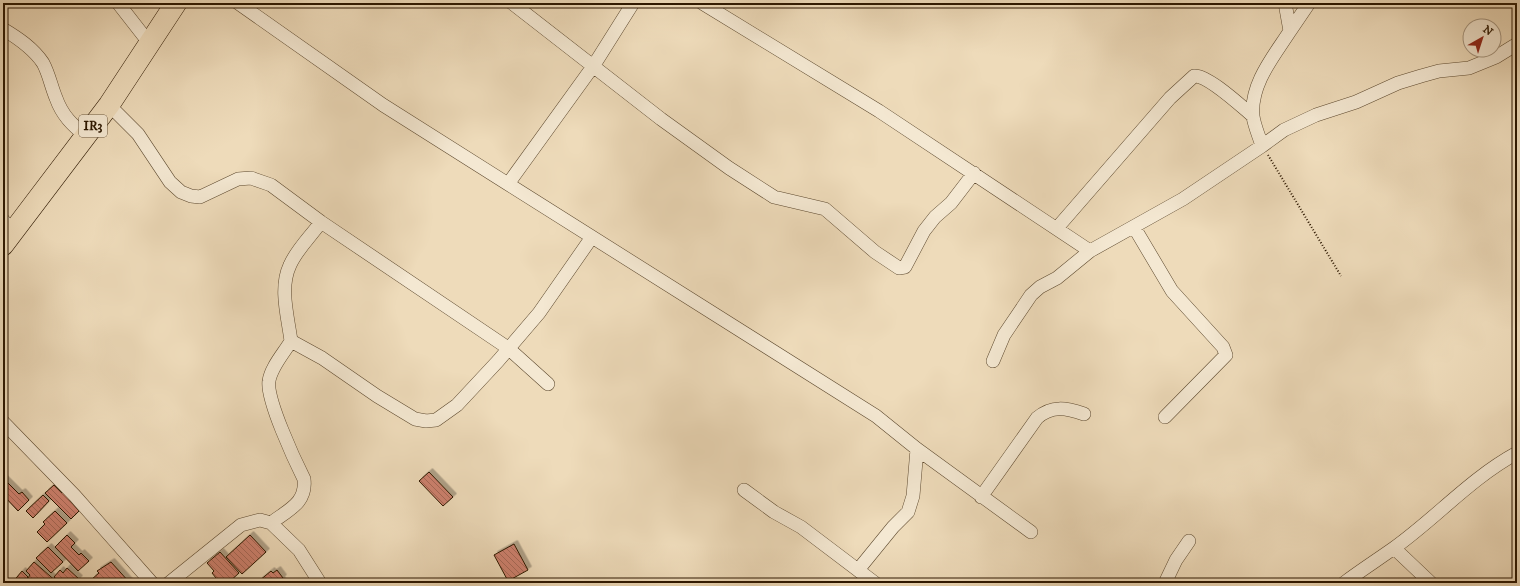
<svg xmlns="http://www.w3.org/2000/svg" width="1520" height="586" viewBox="0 0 1520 586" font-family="'IM FELL DW Pica',serif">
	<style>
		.building { fill: url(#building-back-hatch); stroke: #2c1700; filter: url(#shadow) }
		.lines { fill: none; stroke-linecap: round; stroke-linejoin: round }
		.minor-casing { stroke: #5c482e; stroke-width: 14 }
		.primary-casing { stroke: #2c1700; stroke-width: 22 }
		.path { stroke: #2c1700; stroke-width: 2; stroke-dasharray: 1 2; stroke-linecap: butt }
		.minor { stroke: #f4e8d2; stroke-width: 13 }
		.primary { stroke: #eedbba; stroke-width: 21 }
		.labels { text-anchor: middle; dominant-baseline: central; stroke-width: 3; stroke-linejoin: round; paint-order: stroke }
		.shield { fill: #f4e8d2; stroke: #68563f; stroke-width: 1 }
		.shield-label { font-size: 13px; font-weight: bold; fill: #2c1700 }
	</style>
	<defs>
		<pattern id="building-back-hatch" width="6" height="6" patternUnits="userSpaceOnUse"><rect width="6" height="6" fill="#cf826f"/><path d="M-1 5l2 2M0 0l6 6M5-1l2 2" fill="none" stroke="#a86959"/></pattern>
		<filter id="shadow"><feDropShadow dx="3.5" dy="-3.5" stdDeviation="0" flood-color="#0004"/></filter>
	</defs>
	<rect width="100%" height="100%" fill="#eedbba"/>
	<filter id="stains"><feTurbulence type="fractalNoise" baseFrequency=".005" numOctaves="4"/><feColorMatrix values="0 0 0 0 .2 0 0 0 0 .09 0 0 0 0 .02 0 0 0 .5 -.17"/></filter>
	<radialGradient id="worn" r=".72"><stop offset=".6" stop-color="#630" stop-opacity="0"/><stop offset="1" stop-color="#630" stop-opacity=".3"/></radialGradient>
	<path class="building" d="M429,472L453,497L443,506L419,481Z
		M3,478L19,494L22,492L29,500L18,511L3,495Z
		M54,485L62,493L63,492L79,511L71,519L45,493Z
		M43,495L49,501L33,518L26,511Z
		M55,511L67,523L47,542L37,532L45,524L43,522Z
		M67,535L75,543L71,547L79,555L81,553L89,561L78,571L55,547Z
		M250,535L266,552L242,574L226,557Z
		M514,544L528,570L508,581L494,555Z
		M48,547L63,562L51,573L36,558Z
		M220,552L239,573L228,583H220L212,573L214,571L207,563Z
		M34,562L58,583H33L28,578L30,575L26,571Z
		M111,562L130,583H96L92,579L99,573L97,571Z
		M67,568L79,579L75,583H60L54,577L60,570L63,573Z
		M277,570L283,578L281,580L283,583H260L259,581L271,571L273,573Z
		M22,571L28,577L22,583H12Z"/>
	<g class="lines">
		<defs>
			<path id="minor" d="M118,3L150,44
				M238,3L383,105L508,184L594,65L633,3
				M512,3L661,119L729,168L774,197L825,209L875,252L899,268L905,267L924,231L935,217L951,203L974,173
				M702,3L879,111L1090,251L1183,199L1262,146C1259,136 1254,125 1253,116C1250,84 1274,56 1290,31L1285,3
				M3,29C18,38 33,48 43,63C49,74 51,86 56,98C62,115 72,125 86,136
				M1290,31L1309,3
				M109,105L138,134L170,182L181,192L191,196L200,197L238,179L251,178L271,185L321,222L508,348L548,384
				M1262,146L1284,130L1316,115L1356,102L1398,83L1421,76L1439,71L1469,68L1496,57L1517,44
				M508,184L876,416L917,449L1031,532
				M3,220L13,233
				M1134,227L1172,291L1223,347L1226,355L1165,417
				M1057,228L1170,98L1194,76C1208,75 1241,106 1253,116
				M291,341L322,358L377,396L415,419L426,421L436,420L457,405L498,361L539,313L592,237
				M993,361L1004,335L1031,295L1040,287L1057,278L1090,251
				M3,422L75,496L152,583
				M744,490L774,512L801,527L875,583
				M981,497L1037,418C1052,405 1066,408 1084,414
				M271,523C288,510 307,503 304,479C295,461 266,399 269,381C271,367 284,353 291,341C288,317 279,288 290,265C297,249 311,236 321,222
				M1394,548L1431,583
				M858,570L893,527L908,512L913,496L917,449
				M169,583L241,525L260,520L271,523L299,550L320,583
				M1165,583L1176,560L1189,541
				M1344,583C1360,571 1377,560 1394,548C1436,518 1471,478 1517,453"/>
			<path id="primary" d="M3,245L109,105L176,3"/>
		</defs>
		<use href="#minor" class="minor-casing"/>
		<use href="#primary" class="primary-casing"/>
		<path class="path" d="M1268,155L1341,276
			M543,583H565"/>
		<use href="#minor" class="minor"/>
		<use href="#primary" class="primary"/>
	</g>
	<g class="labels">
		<rect class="shield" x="79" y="115" width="28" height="22" rx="3"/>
		<g class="shield-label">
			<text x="93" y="126">IR3</text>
		</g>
	</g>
	<rect width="1520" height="586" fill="none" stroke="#eedbba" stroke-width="16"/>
	<rect x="4" y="4" width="1512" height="578" fill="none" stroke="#2c1700" stroke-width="2"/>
	<rect x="8" y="8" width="1504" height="570" fill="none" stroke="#2c1700"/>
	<g transform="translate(1482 38) rotate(39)"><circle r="19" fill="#f4e8d2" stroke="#a4947e"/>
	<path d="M0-3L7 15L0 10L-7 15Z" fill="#8f2418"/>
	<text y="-6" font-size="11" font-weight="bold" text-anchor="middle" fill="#2c1700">N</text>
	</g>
	<rect width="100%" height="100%" filter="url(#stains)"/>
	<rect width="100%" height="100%" fill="url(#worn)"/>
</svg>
